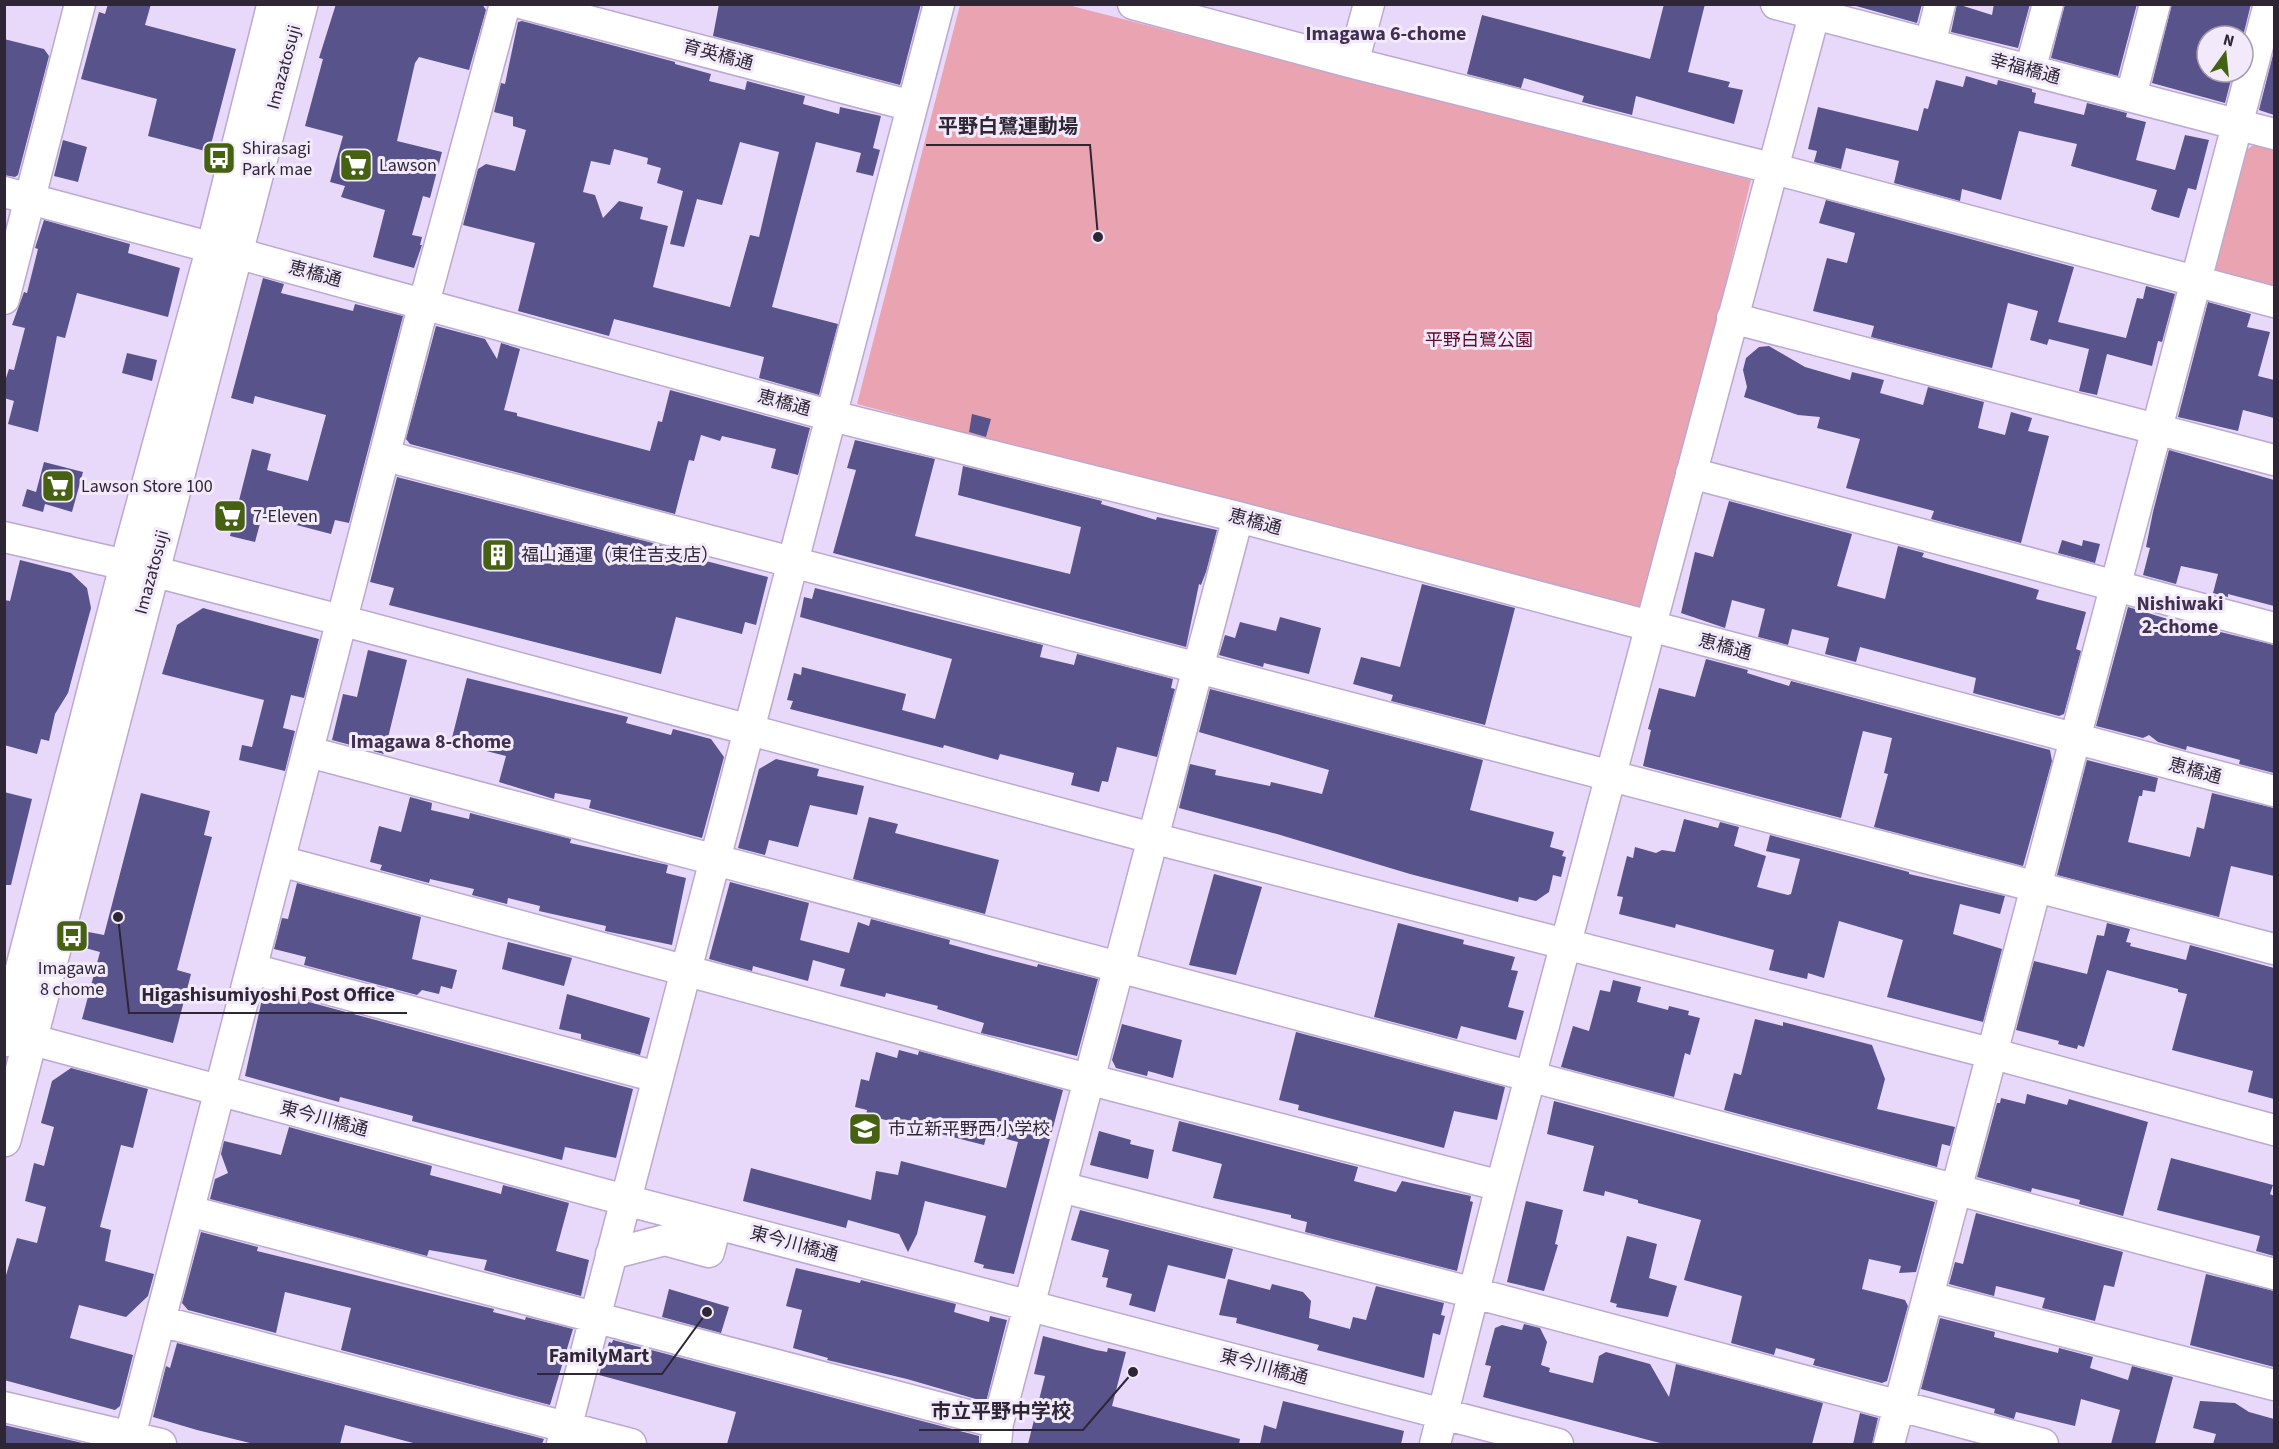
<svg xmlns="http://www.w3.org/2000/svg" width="2279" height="1449" viewBox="0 0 2279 1449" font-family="'Source Sans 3','Noto Sans JP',sans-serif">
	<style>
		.green { fill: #eaa4b1 }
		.building { fill: #59538b; fill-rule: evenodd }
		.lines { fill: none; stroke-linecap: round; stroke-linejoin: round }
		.minor-casing { stroke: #bca8d0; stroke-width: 33 }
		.major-casing { stroke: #bca8d0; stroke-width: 36 }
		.minor { stroke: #fff; stroke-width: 30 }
		.major { stroke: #fff; stroke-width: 33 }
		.labels { text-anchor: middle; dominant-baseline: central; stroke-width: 6; stroke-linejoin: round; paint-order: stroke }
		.street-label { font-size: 18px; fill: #2e2635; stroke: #f2eafa }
		.poi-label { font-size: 18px; fill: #2e2635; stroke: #f2eafa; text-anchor: start }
		.park-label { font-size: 18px; fill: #5f0727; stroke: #f2eafa }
		.neighbourhood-label { font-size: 20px; font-weight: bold; fill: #402f50; stroke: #f2eafa }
		.leader { fill: none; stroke: #2e2635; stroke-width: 2 }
		.callout-dot { fill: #2e2635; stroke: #f2eafa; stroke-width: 2 }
		.callout-label { font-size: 20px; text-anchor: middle; font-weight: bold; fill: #2e2635; stroke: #f2eafa; stroke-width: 6; stroke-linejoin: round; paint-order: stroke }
	</style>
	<rect width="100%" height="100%" fill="#e8d9fa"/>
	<path class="green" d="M960,5H1068L1751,180L1644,615L857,404Z
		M2255,144L2274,150V289L2211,272L2243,152Z"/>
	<path class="building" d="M108,4H151L145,25L236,49L209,152L148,136L157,99L81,79L99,12L105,14Z
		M336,4H482L486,10L469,70L419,57L415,63L397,141L442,152L430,198L423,196L412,235L422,237L420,245H422L414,268L373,257L385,210L341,197L345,186L330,182L343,136L305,126L323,59L319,58Z
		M719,4H921L900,85L713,36Z
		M1664,4H1705L1688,72L1730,82L1728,87L1743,90L1734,124L1636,96L1632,115L1582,102L1584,96L1524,78L1521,88L1467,74L1482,15L1650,59Z
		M1849,4H1922L1917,23Z
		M1957,4L1992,15L1994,4H2030L2018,48L1951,32Z
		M2065,4H2137L2118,76L2051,58Z
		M2172,4H2251L2243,36H2207V72H2233L2225,103L2152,83Z
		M522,21L675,62V64L711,74L709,81L745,90L747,81L805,96L803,104L839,114L840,107L881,116L873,148L880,150L873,176L856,172L861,153L816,142L772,307L838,324L819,395L759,378L764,357L614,319L609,336L518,311L535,243L463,225L478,169L486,164L515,171L526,130L513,126V117L494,112L501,83L505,84L518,22ZM740,142L779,152L759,237L750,235L730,307L653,287L668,226L640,219L643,207L619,201L603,218L595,195L583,192L591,161L610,165L614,149L648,158L647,164L661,168L657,183L683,191L670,244L684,247L697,199L722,205Z
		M4,39L44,49L49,56L18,175L15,177L4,175Z
		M2274,51V115L2259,110Z
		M1966,76L1997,85L1998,80L2032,89V92L2036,93L2034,103L2084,115L2087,103L2127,113L2126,117L2146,122L2136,160L2175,170L2185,135L2209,140L2196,190L2188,188L2179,218L2154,211L2151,209L2157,190L2071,166L2077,144L2019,131L2001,200L1962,189L1960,201L1894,183L1899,161L1846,148L1841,169L1814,162L1817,151L1808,149L1818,107L1918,131L1924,108L1928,109L1936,80L1963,87Z
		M63,140L87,147L78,182L54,176Z
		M1826,200L2074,267L2058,322L2126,338L2137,298L2143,299L2146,286L2175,294L2162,342L2158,341L2152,366L2107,354L2097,395L2079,391L2089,349L2049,339L2047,345L2030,340L2038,311L2008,303L1992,368L1871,337L1874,326L1813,311L1827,258L1847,263L1855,233L1819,223Z
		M44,220L130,244L128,253L180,268L168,317L77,293L65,338L57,336L38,432L8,424L14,401L4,398V384L9,369L14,370L25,328L12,325L24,292L27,293L38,249L35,248Z
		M263,278L284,284L281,293L353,311L355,304L403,316L349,523L335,520L331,534L262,516L255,542L230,536L252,449L271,454L267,470L308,481L326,415L255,396L253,404L231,398Z
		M2208,302L2251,314L2247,327L2270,332L2258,376L2274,380V418L2243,410L2238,431L2178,417Z
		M436,326L485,339L497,359L501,343L520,349L504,410L517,413V416L650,451L658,421L662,422L670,390L810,428L798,475L771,468L776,449L722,436L720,441L701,435L694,461L689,460L675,514L410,444L406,439Z
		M1769,346L1805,367L1850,380L1852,372L1884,380L1880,393L1923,405L1928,387L1984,402L1978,428L2005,435L2011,412L2032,418L2028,431L2049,436L2021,543L1931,519L1934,511L1846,488L1860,439L1817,428L1820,417L1798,415L1744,397L1747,387L1743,370L1746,358L1759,347Z
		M127,353L157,360L152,381L122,373Z
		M972,414L991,419L986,437L969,432Z
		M855,440L935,459L915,536L1070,574L1081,527L958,495L963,466L1102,501L1101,504L1156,520L1157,517L1217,530L1206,572L1201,585L1199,584L1186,647L833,553L856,470L847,468Z
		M2169,450L2274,480V606L2228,594V597L2213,593L2218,574L2181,566L2176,584L2143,575L2150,548L2146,547L2153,512Z
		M44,462L83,472L72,512L45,504L43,512L22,506L27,489L36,492Z
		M397,477L672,548L671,552L768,577L756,625L745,622L742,634L676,617L661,674L389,605L394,588L370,582Z
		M1729,501L1852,534L1837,586L1885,599L1898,546L1924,553L1922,557L2039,590L2036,599L2086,612L2076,649L2081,651L2064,714L2059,716L1973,693L1976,678L1860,647L1856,662L1825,654L1829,638L1792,629L1788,645L1758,637L1765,609L1732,600L1725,628L1681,613L1695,552L1713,557Z
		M2062,540L2082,546L2083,540L2100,544L2095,563L2058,553Z
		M20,560L71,573L87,588L91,608L68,693L55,714L49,741L41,739L37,754L4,745V600L10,601Z
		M1422,584L1515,608L1485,725L1391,701L1393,695L1353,684L1361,657L1400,667Z
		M815,588L1043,645L1040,657L1074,665L1077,654L1173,679L1171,688L1175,689L1157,757L1117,747L1108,782L1102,781L1099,792L1071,785L1074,773L1000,754L998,760L944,745L943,748L790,709L793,701L787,700L794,673L801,675L802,667L906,694L902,710L935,719L952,659L800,617L804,597L812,599Z
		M2128,607L2171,620L2274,645V773L2239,764L2240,760L2187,746L2186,750L2158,742L2149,735L2143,738L2096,726Z
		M203,608L319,639L304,698L291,695L283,728L295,731L285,771L239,760L242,745L252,747L264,700L162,674L177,625Z
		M1280,617L1321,628L1309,674L1264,663L1263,667L1219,655L1225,635L1235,638L1240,622L1276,631Z
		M368,650L407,660L384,754L332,740L343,694L357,697Z
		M1706,659L1748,670L1747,673L1789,686L1791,681L2050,750L2052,761L2023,866L1874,827L1888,774L1884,773L1892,738L1863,731L1841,818L1643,766L1651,730L1648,729L1659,688L1695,697Z
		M467,678L628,717L626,723L671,735L673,729L711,739L724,757L702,838L589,808L591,800L555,793L554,799L499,782L506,756L451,742Z
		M1210,689L1483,760L1470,810L1554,832L1550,847L1564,851L1562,856L1566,857L1561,877L1553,875L1549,892L1536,901L1519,897L1518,902L1410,874L1277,834L1179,808L1190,764L1216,770L1215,775L1270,786L1271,782L1322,794L1329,770L1199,732Z
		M776,759L819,769L817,776L864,786L857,815L810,805L798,847L769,840L765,855L738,848L759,769Z
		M2087,760L2158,778L2155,792L2143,790L2142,796H2139L2128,842L2190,857L2197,827L2204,829L2212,793L2274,808V876L2231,866L2219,917L2057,875Z
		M4,792L32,799L11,885H4Z
		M141,793L210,811L204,835L212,837L177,970L191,974L173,1043L82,1019L100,952L74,945L78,930L104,935Z
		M410,797L432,803L431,810L469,819L470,813L571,839L570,843L668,865L666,873L686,878L672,945L605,931L606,926L539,911L540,906L508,898L507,904L472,895L474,889L430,879L429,883L380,870L382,865L370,862L379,826L401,832Z
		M869,817L898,824L895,833L999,860L985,914L853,879Z
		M1684,819L1718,828L1720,822L1739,827L1734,846L1766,856L1757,887L1788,895L1791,894L1800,859L1766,851L1770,835L1909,872V874L2005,896L2000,914L1960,904L1953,934L2002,949L1983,1022L1887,997L1903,940L1839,921L1824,978L1808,973L1807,979L1769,970L1774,950L1676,924L1675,928L1619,914L1623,897L1617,896L1627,856L1633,858L1635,847L1656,853L1662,850L1675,852Z
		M1214,874L1262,887L1236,975L1189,965Z
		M730,882L809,903L800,940L849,953L858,922L869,926L871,919L950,940L949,944L993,956L1037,967L1038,964L1098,979L1077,1056L981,1033L984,1023L937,1009L938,1006L886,993L885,997L840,986L845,969L813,960L808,981L753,966L752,971L709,959Z
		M297,883L421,917L412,959L457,970L452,989L441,986L439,994L422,990L417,995L304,965L306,957L274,949L282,918L288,919Z
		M1398,923L1464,940L1463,944L1515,957L1511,970L1518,971L1508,1007L1524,1011L1516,1040L1461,1026L1457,1039L1374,1017Z
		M2107,923L2130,929L2126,942L2131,943L2130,946L2186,960L2190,945L2274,968V1099L2248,1092L2253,1071L2172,1050L2187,994L2178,992V989L2107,970L2084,1047L2078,1045L2077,1049L2058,1044L2059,1041L2016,1030L2034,961L2087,974L2097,935L2104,936Z
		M508,942L572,958L564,986L502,969Z
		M1613,980L1641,987L1637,1002L1668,1010L1669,1006L1689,1011L1688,1015L1700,1018L1690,1055L1685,1053L1674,1097L1561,1067L1573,1026L1589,1031L1600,990L1610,992Z
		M264,990L633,1089L616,1158L565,1147L562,1160L412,1121L413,1116L340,1097L339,1102L245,1076Z
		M567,994L650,1018L640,1055L581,1039V1034L559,1029Z
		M1755,1019L1783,1026V1022L1872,1045L1885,1079L1877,1109L1955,1127L1950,1146L1942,1144L1937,1167L1724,1110L1734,1073L1741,1075Z
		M1122,1024L1182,1040L1173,1078L1148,1071L1147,1076L1116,1068L1112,1060Z
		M1296,1032L1505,1087L1497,1120L1454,1111L1444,1148L1298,1110L1299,1105L1279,1100Z
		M899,1050L918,1055L919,1051L1063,1090L1014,1274L983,1268L984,1265L974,1262L986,1216L925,1201L917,1234L908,1252L899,1234L848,1220L846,1228L743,1201L751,1168L871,1200L876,1171L898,1175L901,1161L1006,1188L1018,1142L987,1134L984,1145L866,1115L867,1110L855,1107L861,1079L869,1081L876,1052L897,1058Z
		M71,1068L148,1089L133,1148L121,1145L100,1227L111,1230L105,1261L154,1274L148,1296L126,1317L79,1305L70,1338L133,1355L120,1406L115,1410L4,1380V1282L17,1238L37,1243L46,1207L25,1201L34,1163L44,1166L54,1127L41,1123L52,1081Z
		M2027,1094L2067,1105L2069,1099L2148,1122L2123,1216L2079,1204L2080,1200L2032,1188L2031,1192L1977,1177L1997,1103H2000L2001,1098L2025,1104Z
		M1554,1101L1935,1202L1916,1272L1899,1273L1901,1266L1869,1259L1862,1289L1905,1300L1908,1306L1887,1381L1882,1383L1813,1365L1815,1359L1776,1348L1774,1355L1731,1343L1742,1296L1684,1280L1701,1220L1638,1203V1200L1605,1191L1604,1196L1583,1191L1594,1146L1547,1134Z
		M1179,1121L1358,1167L1354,1181L1396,1192L1402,1181L1471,1196L1470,1201L1473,1202L1457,1271L1305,1232L1307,1222L1291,1218V1215L1213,1198L1222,1164L1172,1151Z
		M289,1127L432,1166L430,1175L501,1194L503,1185L569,1203L556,1251L589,1260L581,1296L484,1270L487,1260L429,1250L427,1256L210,1199L215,1179L228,1173L221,1154L224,1141L281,1155Z
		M1099,1131L1131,1140L1130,1144L1154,1150L1148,1179L1090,1165Z
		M2171,1158L2273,1185L2270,1194L2274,1196V1256L2256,1251L2260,1236L2157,1210Z
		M1526,1201L1563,1210L1555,1244L1558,1245L1544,1291L1507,1282Z
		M1080,1210L1233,1249L1225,1279L1168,1265L1155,1312L1129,1305L1132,1294L1106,1287L1108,1278L1102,1277L1109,1250L1071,1240Z
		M1976,1213L2123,1252L2114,1287L2104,1285L2095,1321L2042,1308L2045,1298L1996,1286L1994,1296L1949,1284L1955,1262L1963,1264Z
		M201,1232L258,1247L257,1251L494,1309L493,1312L525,1320L526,1317L573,1329L550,1405L341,1350L351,1308L285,1292L276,1333L188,1310L182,1303Z
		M1627,1236L1657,1244L1649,1278L1677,1286L1668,1317L1616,1307L1617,1304L1610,1302Z
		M796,1268L860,1283L861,1280L956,1304L954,1312L989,1322L990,1316L1007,1320L986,1402L907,1379L827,1360L828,1358L793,1348L802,1310L786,1306Z
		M2206,1274L2274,1291V1367L2190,1345Z
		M1228,1279L1270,1290L1272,1284L1303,1292L1311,1301L1309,1318L1350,1329L1353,1317L1366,1320L1376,1286L1444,1303L1441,1315L1445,1316L1440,1335L1433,1333L1424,1378L1317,1350L1319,1345L1236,1323L1237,1318L1219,1315Z
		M669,1289L729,1307L721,1333L662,1317Z
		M1940,1318L1995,1332L1994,1337L2058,1353L2059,1348L2093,1357L2090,1368L2128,1380L2132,1366L2173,1377L2155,1444H2111L2120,1410L2081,1399L2075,1426L2016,1412L2014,1419L1994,1413L1995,1409L1921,1389Z
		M1524,1324L1540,1328L1547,1342L1541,1365L1550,1368L1549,1372L1593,1383L1599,1356L1606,1352L1650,1364L1669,1397L1676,1364L1823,1403L1812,1444H1664L1483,1397L1491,1366L1485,1365L1495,1328L1502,1325L1522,1330Z
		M1043,1336L1096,1350L1107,1352L1108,1348L1126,1352L1112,1406L1240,1439L1239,1444H1028L1045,1376L1034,1374Z
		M613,1340L979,1436V1444H727L736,1412L599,1375L609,1342L612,1343Z
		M177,1343L544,1439L542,1444H417L345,1425L340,1444H254L197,1430L153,1417L166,1366L170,1368Z
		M1283,1401L1404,1431L1401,1444H1260L1264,1425L1276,1429Z
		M2200,1401L2235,1403L2249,1412L2274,1419V1444H2213L2216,1434L2193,1428Z
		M1860,1413L1878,1418L1872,1444H1853Z
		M4,1425L87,1444H4Z"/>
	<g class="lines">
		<defs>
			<path id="minor" d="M524,4L912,106
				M1133,4L1353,63L1771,168L2274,302
				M1776,4L2274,134
				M1930,44L1940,4
				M1353,63L1369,4
				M2030,70L2048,4
				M2131,96L2155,4
				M4,192L213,248
				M236,253L832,416L1238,517L2274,791
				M4,299L80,4
				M1732,318L2274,460
				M386,456L2274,949
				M1691,473L2274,628
				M4,537L152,571L344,621L1152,838L1994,1054L2274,1130
				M309,752L2274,1274
				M280,861L1091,1080L1501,1186
				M252,969L657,1077
				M7,1033L625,1200L1558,1444
				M1061,1187L1474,1293L2043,1444
				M189,1211L998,1423
				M611,1254L665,1240L709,1252L716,1224
				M1929,1297L2274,1385
				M160,1321L631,1444
				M4,1407L161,1444
				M128,1444L424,303L505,4
				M562,1444L939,4
				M996,1444L998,1423L1238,517
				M1435,1444L1501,1186L1817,4
				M1889,1444L2269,4"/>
			<path id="major" d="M4,1040L126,567L213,248L274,4
				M4,1140L301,4"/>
		</defs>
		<use href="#minor" class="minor-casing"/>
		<use href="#major" class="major-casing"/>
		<use href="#minor" class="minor"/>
		<use href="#major" class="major"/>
	</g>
	<defs>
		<symbol id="bus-square" viewBox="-11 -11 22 22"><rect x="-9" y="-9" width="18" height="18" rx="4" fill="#466112" stroke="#f2eafa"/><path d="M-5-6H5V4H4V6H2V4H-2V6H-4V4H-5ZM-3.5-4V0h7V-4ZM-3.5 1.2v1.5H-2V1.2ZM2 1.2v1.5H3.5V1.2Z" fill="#fff"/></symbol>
		<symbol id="supermarket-square" viewBox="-11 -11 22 22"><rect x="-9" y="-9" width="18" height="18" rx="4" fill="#466112" stroke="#f2eafa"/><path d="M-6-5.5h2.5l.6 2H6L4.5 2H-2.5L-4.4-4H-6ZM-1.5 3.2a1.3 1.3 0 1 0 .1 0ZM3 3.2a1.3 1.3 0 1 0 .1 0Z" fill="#fff"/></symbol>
		<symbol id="building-square" viewBox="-11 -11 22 22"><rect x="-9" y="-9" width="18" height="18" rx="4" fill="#466112" stroke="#f2eafa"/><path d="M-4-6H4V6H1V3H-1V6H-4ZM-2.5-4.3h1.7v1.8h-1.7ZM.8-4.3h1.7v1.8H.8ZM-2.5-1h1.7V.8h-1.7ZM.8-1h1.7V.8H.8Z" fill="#fff"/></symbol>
		<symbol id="school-square" viewBox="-11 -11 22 22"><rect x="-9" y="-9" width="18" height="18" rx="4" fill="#466112" stroke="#f2eafa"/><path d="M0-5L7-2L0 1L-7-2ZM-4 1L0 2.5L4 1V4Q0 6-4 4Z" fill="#fff"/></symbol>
	</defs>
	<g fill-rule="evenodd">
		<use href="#bus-square" x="200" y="139" width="38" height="38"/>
		<use href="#supermarket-square" x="337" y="146" width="38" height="38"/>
		<use href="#supermarket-square" x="39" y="467" width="38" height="38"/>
		<use href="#supermarket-square" x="211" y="497" width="38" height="38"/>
		<use href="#building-square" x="479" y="536" width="38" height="38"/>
		<use href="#bus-square" x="53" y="917" width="38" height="38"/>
		<use href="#school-square" x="846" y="1110" width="38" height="38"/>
	</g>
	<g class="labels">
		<g class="street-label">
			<text transform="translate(718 55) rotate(15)">育英橋通</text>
			<text transform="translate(284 67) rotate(-75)">Imazatosuji</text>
			<text transform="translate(2025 69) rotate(15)">幸福橋通</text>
			<text transform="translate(315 274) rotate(15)">恵橋通</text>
			<text transform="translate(784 403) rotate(15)">恵橋通</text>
			<text transform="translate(1255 522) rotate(15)">恵橋通</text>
			<text transform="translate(152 572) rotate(-75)">Imazatosuji</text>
			<text transform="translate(1725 647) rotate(15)">恵橋通</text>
			<text transform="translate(2195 771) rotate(15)">恵橋通</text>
			<text transform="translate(324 1119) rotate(15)">東今川橋通</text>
			<text transform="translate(794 1244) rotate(15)">東今川橋通</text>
			<text transform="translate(1264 1367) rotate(15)">東今川橋通</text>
		</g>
		<g class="poi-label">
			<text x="242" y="148">Shirasagi<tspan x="242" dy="21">Park mae</tspan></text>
			<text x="379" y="165">Lawson</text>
			<text x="81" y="486">Lawson Store 100</text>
			<text x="253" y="516">7-Eleven</text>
			<text x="521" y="555">福山通運（東住吉支店）</text>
			<text x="72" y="968" text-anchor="middle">Imagawa<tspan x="72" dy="21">8 chome</tspan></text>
			<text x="888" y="1129">市立新平野西小学校</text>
		</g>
		<g class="park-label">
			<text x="1479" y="340">平野白鷺公園</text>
		</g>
		<g class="neighbourhood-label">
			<text x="1386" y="34">Imagawa 6-chome</text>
			<text x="2180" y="604">Nishiwaki<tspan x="2180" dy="23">2-chome</tspan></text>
			<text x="431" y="742">Imagawa 8-chome</text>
		</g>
	</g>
	<path class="leader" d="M1098 237L1090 145H926M118 917L129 1013H407M707 1312L662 1374H537M1133 1372L1083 1430H919"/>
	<g class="callout-dot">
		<circle cx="1098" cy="237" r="6"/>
		<circle cx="118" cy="917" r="6"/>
		<circle cx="707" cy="1312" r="6"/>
		<circle cx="1133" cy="1372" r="6"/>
	</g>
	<g class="callout-label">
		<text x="1008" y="133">平野白鷺運動場</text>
		<text x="268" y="1001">Higashisumiyoshi Post Office</text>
		<text x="599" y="1362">FamilyMart</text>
		<text x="1001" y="1418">市立平野中学校</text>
	</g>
	<rect width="2279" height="1449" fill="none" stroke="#2e2635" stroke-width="12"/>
	<g transform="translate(2225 54) rotate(15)"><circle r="28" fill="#f2eafa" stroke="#a49cab" stroke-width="1.5"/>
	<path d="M0-4.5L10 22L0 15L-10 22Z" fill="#466112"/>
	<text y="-9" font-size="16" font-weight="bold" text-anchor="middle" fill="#2e2635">N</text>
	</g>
</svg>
